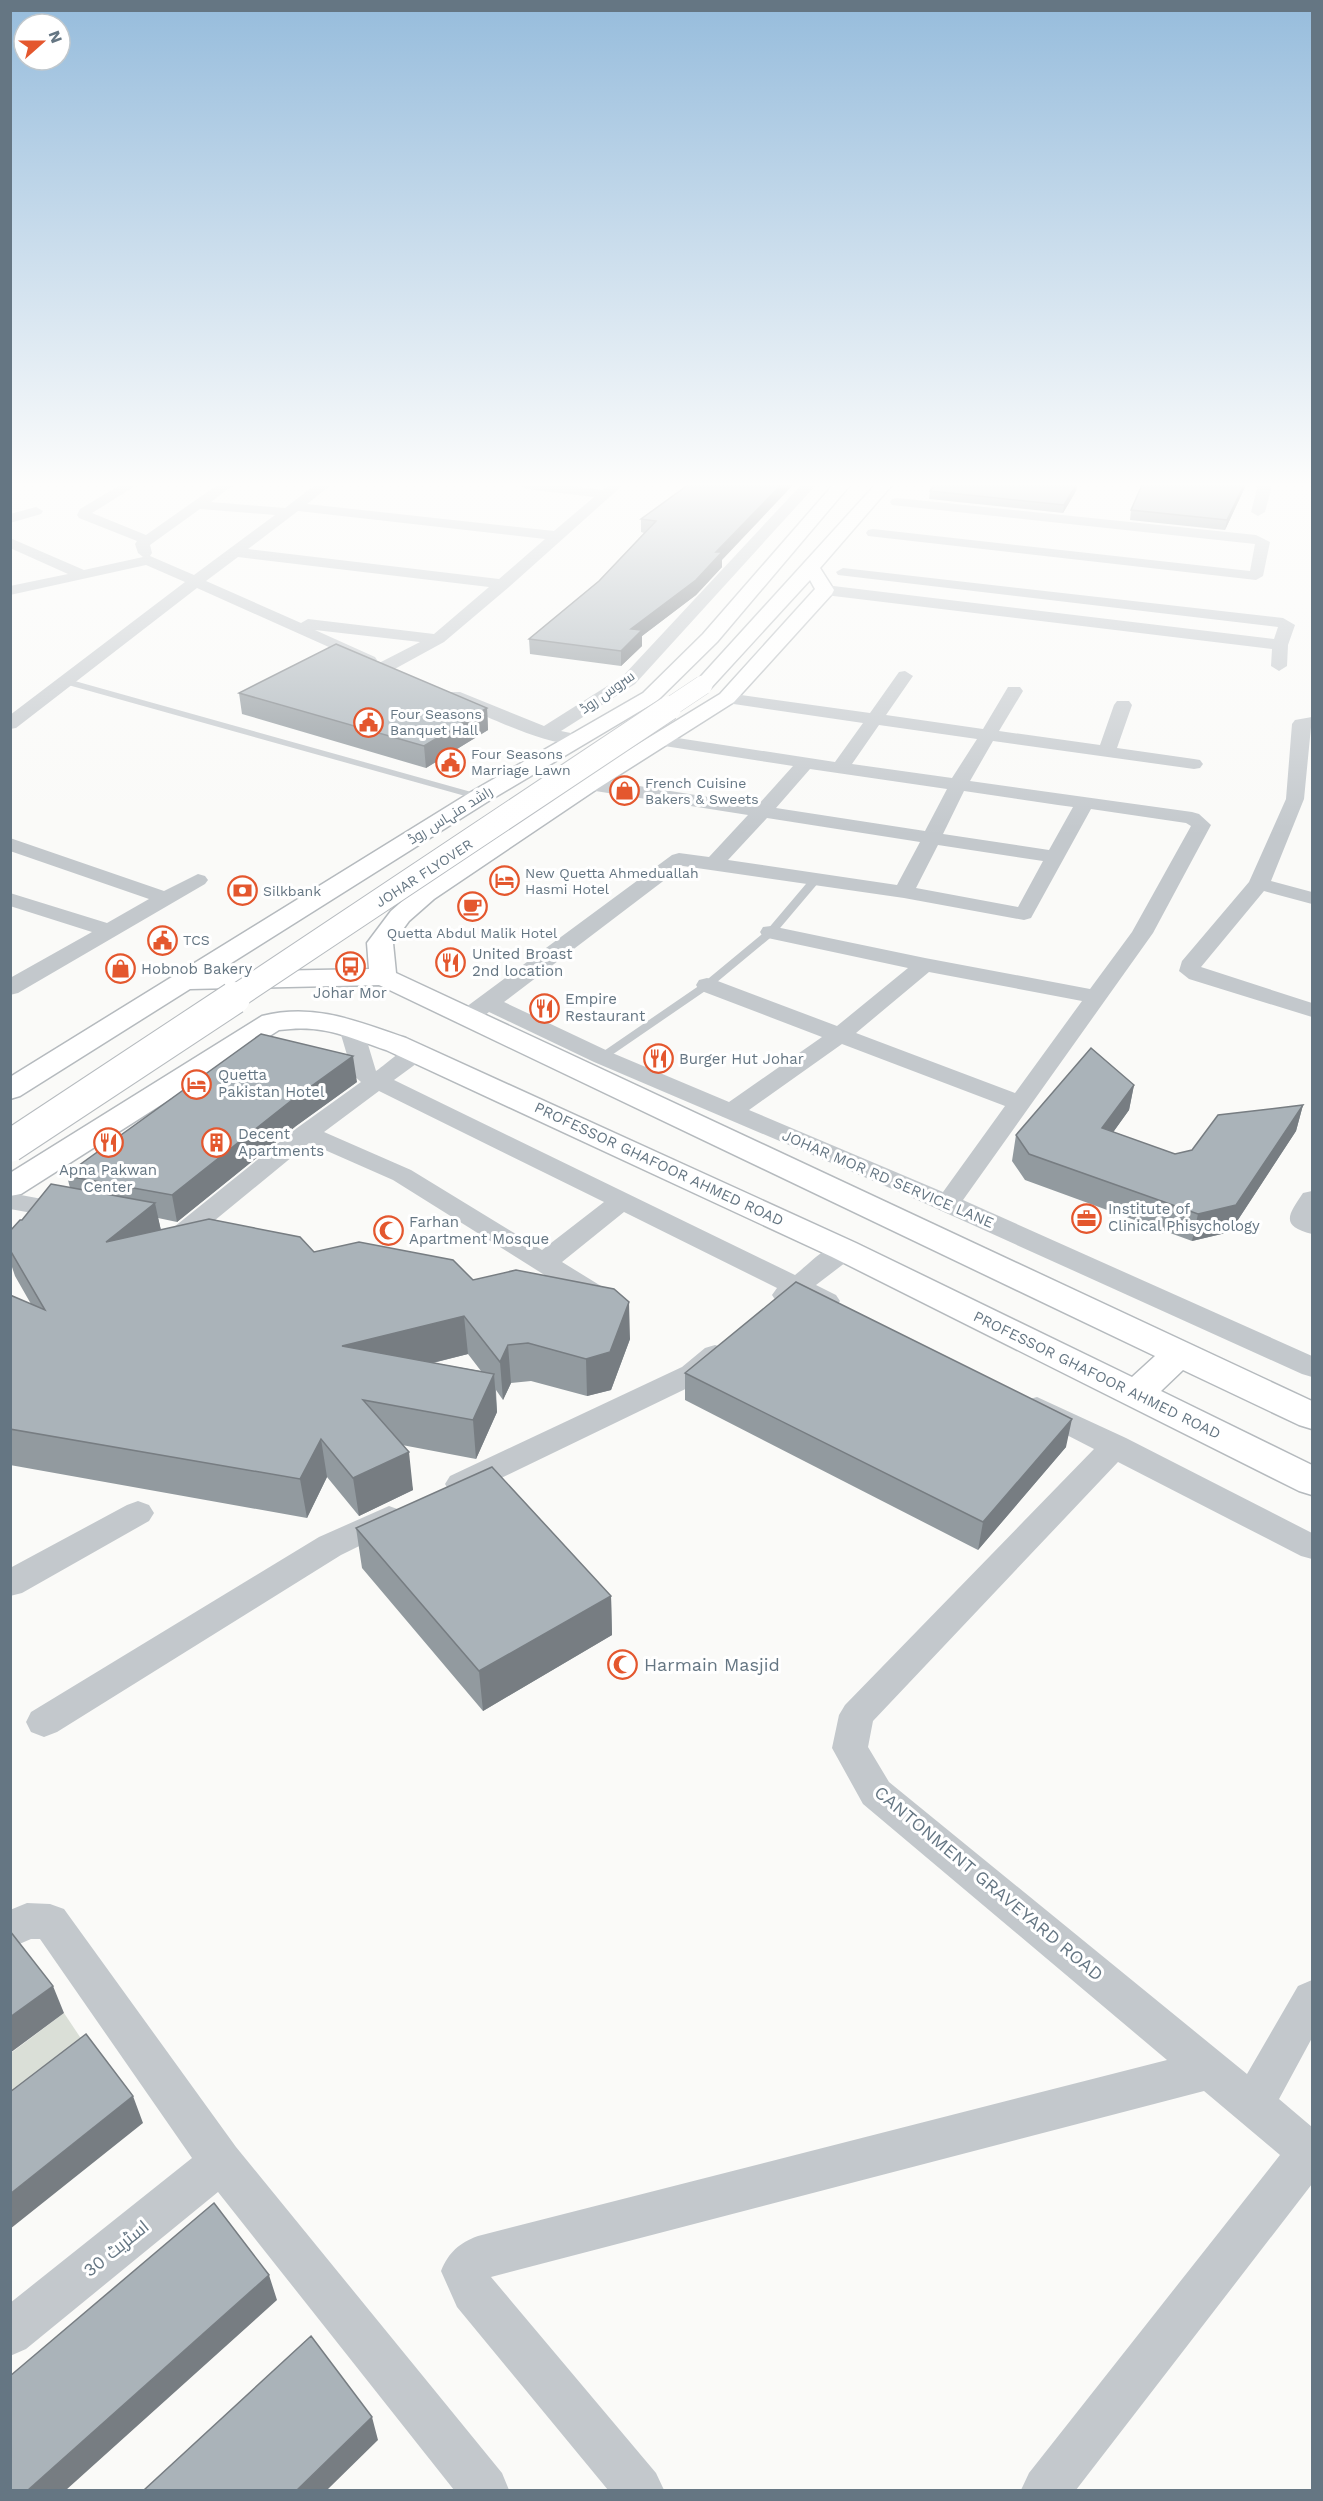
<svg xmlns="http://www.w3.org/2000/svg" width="1323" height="2501" viewBox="0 0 1323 2501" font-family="'Work Sans',Cairo,sans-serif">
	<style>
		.green { fill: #dadfd7 }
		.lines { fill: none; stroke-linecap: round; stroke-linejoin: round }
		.primary-casing { stroke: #b5babe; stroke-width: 3 }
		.lane { fill: #c3c8cc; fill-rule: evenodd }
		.street { fill: #c3c8cc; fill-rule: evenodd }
		.primary { fill: #fff; fill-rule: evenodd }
		.primary-bridge-far2-casing { stroke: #b5babe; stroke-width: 20; stroke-linecap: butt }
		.primary-bridge-far1-casing { stroke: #b5babe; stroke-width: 26; stroke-linecap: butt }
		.primary-bridge-casing { stroke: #b5babe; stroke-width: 34; stroke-linecap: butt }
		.primary-bridge-far2 { stroke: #fff; stroke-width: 19 }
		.primary-bridge-far1 { stroke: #fff; stroke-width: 24 }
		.primary-bridge { stroke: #fff; stroke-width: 32 }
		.wall { fill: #929a9f; fill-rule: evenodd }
		.shaded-wall { fill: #777d82 }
		.building { fill: #aab3b9; stroke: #777d82; stroke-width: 1.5 }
		.labels { text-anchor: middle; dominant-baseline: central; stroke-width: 6; stroke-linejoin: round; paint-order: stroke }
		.far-street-label { font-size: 14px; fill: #657683; stroke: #fff }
		.far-poi-label { font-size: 14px; fill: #657683; stroke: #fff; text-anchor: start }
		.poi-label { font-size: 15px; fill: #657683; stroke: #fff; text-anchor: start }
		.street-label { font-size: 15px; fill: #657683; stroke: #fff }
		.near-poi-label { font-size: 18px; fill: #657683; stroke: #fff; text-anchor: start }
		.near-street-label { font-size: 18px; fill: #657683; stroke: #fff }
	</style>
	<rect width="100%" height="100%" fill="#fafaf8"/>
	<path class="green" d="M64,2013L96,2061L11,2127V2053Z"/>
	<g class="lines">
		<defs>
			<path id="primary" d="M833,485H850L717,642L657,701L487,802L217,972L369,969L367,943L391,911L416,889L581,779L720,694L815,589L810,580L710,689L703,691L696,689L693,685L875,485H892L820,568L834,590L832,594L734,702L597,789L434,899L409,921L393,943L396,973L1312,1401V1429L1299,1425L1183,1370L1161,1391L1312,1465V1495L1299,1491L832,1257L386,1050C345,1036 323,1024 279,1030L21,1194L10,1196V1173L262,1016C315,1003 356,1021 406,1038L856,1243L1132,1377L1155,1356L379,985L190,989L20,1096L10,1099V1077L471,792L643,693L703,634Z"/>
		</defs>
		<use href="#primary" class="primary-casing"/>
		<path class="lane" d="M64,678L482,795L484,797L476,799L61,683L60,681Z
			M815,877L819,878V882L775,934L711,987L606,1059H598L596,1057L598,1055L703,983L767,930L811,878Z
			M484,2478L494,2481L497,2490H472L475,2481Z"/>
		<path class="street" d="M120,485H137L92,513L146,535L217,485H233L211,502L285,508L315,485H331L307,504L554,531L594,497L526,489L519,485H563L603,490L608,485H623L509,587L444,642L391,671H379L377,667L379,663L420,642L315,630L375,657L377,660L369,665L197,588L16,728L10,729V715L185,582L146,565L10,595V586L68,574L10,548V538L84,570L143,557L138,553L135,544L137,541L79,518L77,515L80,509ZM200,509L275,515L194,575L150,556L152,553L150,545ZM298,511L545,539L499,579L248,549ZM238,557L489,587L434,634L308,619L301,623L206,581Z
			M801,485H816L635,684L561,731L580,735L583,739L580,743C553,750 476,711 448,700L445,696L448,692H460L544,726L623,676Z
			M1258,485H1272L1265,512L1258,516L1251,512Z
			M897,498L1256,535L1270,542L1263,576L1256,580L868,536L866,533L868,530L873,529L1250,571L1255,544L892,505L890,502L892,499Z
			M36,507L43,511L41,514L10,523V514Z
			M843,568L1283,618L1295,625L1288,645L1287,666L1279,671L1271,666L1272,649L825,595L817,590L825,585L1274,639L1278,627L838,575L836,572Z
			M905,671L913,676L886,715L983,729L1008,687H1020L1023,691L999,731L1100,745L1114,705L1117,701H1129L1132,705L1117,748L1194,759L1200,760L1203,764L1200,768L1194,769L993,741L970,781L1192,812L1199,814L1211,825L1153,933L963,1200L1312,1356V1377L1302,1374L904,1194L594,1062L489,1012C479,1020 471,1026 458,1023L455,1018L458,1013L672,855L679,853L709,857L748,815L589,790L582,788L580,784L582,780L589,778L758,805L793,766L658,745L652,744L649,740L652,736L658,735L835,762L863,723L727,703L721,702L718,698L721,694L727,693L870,713L899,672ZM879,725L977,739L952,778L852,764ZM810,769L947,789L925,831L776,808ZM964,791L1058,805L1073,807L1049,850L943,834ZM1091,809L1186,823L1191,826L1132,932L1090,989L925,958L771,926L763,927L760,932L763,937L908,968L837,1026L715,980L707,978L699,980L696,985L699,990L822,1037L729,1102L610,1052L504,1002L683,866L904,898L1024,920L1031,918ZM767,818L920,842L897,885L728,860ZM938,845L1043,861L1018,907L916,888ZM929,972L1082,1001L1015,1093L856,1033ZM842,1044L1005,1106L943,1192L749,1110Z
			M1312,717L1304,799L1271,881L1312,892V904L1264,891L1201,967L1312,1003V1017L1189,979L1179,971L1182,961L1249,882L1286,799L1292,724L1295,720Z
			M10,838L164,891L198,874L205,876L208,880L205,884L18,993L10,995V978L92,932L10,906V893L107,923L149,899L10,851Z
			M351,1021L359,1023L363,1028L376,1071C390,1061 406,1043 424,1048L428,1053L424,1058L394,1080L795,1275C812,1262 831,1238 854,1244L857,1250L854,1256L816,1285L836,1295L840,1301L836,1307L826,1310L799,1299L786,1304L776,1301L772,1295L777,1288L624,1212L562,1262L614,1294L618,1300L614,1306L604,1309L594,1306L393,1180L309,1143L192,1239L183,1241L174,1239L170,1233L174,1227L297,1128L361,1082L353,1075L339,1028L343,1023ZM379,1091L604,1202L542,1250L411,1170L324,1132Z
			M1312,1191V1234C1280,1226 1288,1215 1303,1193Z
			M10,1193L80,1206L84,1212L80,1218L71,1220L10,1209Z
			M715,1345L725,1348L729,1355L725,1362L702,1381L472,1492L461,1495L450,1492L445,1484L450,1476L682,1367L705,1348Z
			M1037,1397L1126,1438L1312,1533V1559L1301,1556L1118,1462L873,1721L868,1747L889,1782L1247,2074L1298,1986L1312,1980V2038L1279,2099L1312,2127V2184L1076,2490H1021L1029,2473L1280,2155L1204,2091L491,2277L656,2473L664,2490H608L457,2307L441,2271C449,2252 459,2243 478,2236L1167,2060L863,1804L832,1748L839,1715L845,1705L1094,1449L1026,1414L1022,1407L1026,1400Z
			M138,1501L149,1505L154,1513L149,1521L22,1593L10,1596V1568L127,1505Z
			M389,1506L400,1510L405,1518L400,1526L341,1555L57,1732L44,1737L31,1732L26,1722L31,1712L319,1537Z
			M27,1903L50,1904L64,1909L236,2147L502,2473L509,2490H454L218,2192L26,2349L10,2356V2303L192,2158L40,1939H31L10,1948V1910Z"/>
		<use href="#primary" class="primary"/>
		<defs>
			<path id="primary-bridge-far2" d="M667,709L703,685"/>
			<path id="primary-bridge-far1" d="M231,1000L669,708"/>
			<path id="primary-bridge" d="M10,1146L234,998"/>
		</defs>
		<use href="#primary-bridge-far2" class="primary-bridge-far2-casing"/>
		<use href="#primary-bridge-far1" class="primary-bridge-far1-casing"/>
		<use href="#primary-bridge" class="primary-bridge-casing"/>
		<use href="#primary-bridge-far2" class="primary-bridge-far2"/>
		<use href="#primary-bridge-far1" class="primary-bridge-far1"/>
		<use href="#primary-bridge" class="primary-bridge"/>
	</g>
	<path class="wall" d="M688,485L722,560V567L696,595L642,636V646L621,666L530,654L529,639L599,581L644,533L641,532V519Z
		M934,485H1077L1076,491L1063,513L929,499L930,491Z
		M1142,485H1246L1225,530L1130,520L1131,510Z
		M239,693L487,708L488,730L426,768L242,714Z
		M357,1082L296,1126L177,1222L158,1218L161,1230L314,1252L473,1280L630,1339L611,1390L587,1396L531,1381L511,1383L503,1400L496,1390L497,1412L476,1459L402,1445L413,1490L359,1516L327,1477L307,1518L10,1465V1295L31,1304L15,1276L10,1261V1231L22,1220L70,1188L67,1176ZM468,1354L481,1371L433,1363Z
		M1134,1085L1129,1110L1113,1132L1175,1154L1192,1150L1303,1105L1296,1131L1230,1232L1192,1241L1025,1180L1012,1161L1016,1135Z
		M685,1373L1066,1447L978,1550L685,1400Z
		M356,1528L611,1596L612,1635L483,1711L362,1568Z"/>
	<path class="shaded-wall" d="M781,485H793L722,560V567L696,595L642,636V646L621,666V651L631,629L716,552Z
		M1076,485H1077L1076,491L1063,513L1064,505Z
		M1244,485H1246L1225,530L1227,520Z
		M487,708L488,730L426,768L424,746Z
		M353,1056L357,1082L296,1126L177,1222L172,1195L292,1100Z
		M1134,1085L1129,1110L1097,1155L1102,1128Z
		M1303,1105L1296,1131L1230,1232L1192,1241L1198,1214Z
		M155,1203L163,1240L106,1242Z
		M629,1302L630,1339L611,1390L587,1396L586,1359Z
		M464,1316L468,1354L347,1384L342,1346Z
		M508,1345L511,1383L503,1400L500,1362Z
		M494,1374L497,1412L476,1459L473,1420Z
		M1072,1419L1066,1447L978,1550L983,1522Z
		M321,1439L327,1477L307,1518L300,1479Z
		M409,1452L413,1490L359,1516L353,1478Z
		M611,1596L612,1635L483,1711L479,1671Z
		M53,1986L64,2013L10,2053V2017Z
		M133,2096L143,2123L10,2229V2194Z
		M269,2275L277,2300L66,2490H28Z
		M372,2417L378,2440L327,2490H297Z"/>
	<path class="building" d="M688,485H781L716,552H722L696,580L631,629L642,630L621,651L529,639L599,581L656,521L641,519Z
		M934,485H1076L1064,505L930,491Z
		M1142,485H1244L1227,520L1131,510Z
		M336,644L487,708L424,746L239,693Z
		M261,1034L353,1056L292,1100L172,1195L67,1176L71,1171Z
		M1091,1048L1134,1085L1102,1128L1175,1154L1192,1150L1218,1115L1303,1105L1236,1205L1198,1214L1029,1154L1016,1135Z
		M51,1184L155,1203L106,1242L209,1219L300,1237L314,1252L359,1242L453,1260L473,1280L516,1270L614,1289L629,1302L610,1352L586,1359L528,1343L508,1345L500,1362L464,1316L342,1346L494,1374L473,1420L363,1400L409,1452L353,1478L321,1439L300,1479L10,1429V1295L45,1310L10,1250V1231L20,1220H22Z
		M796,1282L1072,1419L983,1522L685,1373Z
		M492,1467L611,1596L479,1671L356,1528Z
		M10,1931L53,1986L10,2017Z
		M86,2034L133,2096L10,2194V2092Z
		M214,2203L269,2275L28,2490H10V2376Z
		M311,2336L372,2417L297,2490H144Z"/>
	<linearGradient id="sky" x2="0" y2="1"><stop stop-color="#96bcdc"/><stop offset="0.58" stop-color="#fdfdfc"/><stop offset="1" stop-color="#fdfdfc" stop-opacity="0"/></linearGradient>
	<rect width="1323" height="835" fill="url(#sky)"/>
	<defs>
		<symbol id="civic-ring" viewBox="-11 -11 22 22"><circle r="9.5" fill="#fff" stroke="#e4572e" stroke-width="1.5"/><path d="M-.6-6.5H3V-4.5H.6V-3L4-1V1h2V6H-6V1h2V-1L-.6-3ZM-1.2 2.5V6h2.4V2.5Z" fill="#e4572e"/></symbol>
		<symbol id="shop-ring" viewBox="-11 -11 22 22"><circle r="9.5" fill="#fff" stroke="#e4572e" stroke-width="1.5"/><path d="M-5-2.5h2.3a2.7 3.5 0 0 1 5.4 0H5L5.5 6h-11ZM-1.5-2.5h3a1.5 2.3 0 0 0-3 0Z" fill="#e4572e"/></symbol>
		<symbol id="hotel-ring" viewBox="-11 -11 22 22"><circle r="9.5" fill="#fff" stroke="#e4572e" stroke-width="1.5"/><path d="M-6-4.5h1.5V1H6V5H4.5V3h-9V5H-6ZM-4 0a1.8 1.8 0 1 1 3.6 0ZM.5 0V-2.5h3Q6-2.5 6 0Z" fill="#e4572e"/></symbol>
		<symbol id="bank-ring" viewBox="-11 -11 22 22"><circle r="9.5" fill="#fff" stroke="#e4572e" stroke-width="1.5"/><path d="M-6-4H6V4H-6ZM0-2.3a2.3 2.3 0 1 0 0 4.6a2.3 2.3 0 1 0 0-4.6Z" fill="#e4572e"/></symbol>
		<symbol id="cafe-ring" viewBox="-11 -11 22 22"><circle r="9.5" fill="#fff" stroke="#e4572e" stroke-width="1.5"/><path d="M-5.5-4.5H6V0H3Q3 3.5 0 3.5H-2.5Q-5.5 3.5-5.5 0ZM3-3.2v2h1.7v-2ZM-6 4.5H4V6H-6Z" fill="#e4572e"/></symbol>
		<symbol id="restaurant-ring" viewBox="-11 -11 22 22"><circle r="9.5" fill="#fff" stroke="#e4572e" stroke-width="1.5"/><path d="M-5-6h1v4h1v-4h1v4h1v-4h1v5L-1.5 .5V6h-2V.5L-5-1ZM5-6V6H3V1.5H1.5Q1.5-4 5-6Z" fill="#e4572e"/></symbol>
		<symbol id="bus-ring" viewBox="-11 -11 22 22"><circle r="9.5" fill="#fff" stroke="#e4572e" stroke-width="1.5"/><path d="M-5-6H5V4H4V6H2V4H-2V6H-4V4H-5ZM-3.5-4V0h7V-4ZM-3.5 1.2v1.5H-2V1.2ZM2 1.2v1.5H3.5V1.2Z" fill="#e4572e"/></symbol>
		<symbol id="building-ring" viewBox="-11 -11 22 22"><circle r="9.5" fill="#fff" stroke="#e4572e" stroke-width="1.5"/><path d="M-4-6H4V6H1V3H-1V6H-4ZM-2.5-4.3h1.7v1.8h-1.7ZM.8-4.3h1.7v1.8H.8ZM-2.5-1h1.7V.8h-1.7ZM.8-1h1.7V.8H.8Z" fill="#e4572e"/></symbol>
		<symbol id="office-ring" viewBox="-11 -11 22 22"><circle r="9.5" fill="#fff" stroke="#e4572e" stroke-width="1.5"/><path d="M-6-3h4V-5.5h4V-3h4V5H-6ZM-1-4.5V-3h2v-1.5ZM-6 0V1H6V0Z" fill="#e4572e"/></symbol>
		<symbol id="mosque-ring" viewBox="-11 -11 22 22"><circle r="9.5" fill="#fff" stroke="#e4572e" stroke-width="1.5"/><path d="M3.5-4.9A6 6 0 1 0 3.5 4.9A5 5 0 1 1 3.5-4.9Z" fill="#e4572e"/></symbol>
	</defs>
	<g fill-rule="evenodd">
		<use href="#civic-ring" x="352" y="706" width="33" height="33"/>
		<use href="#civic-ring" x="434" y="746" width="33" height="33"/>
		<use href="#shop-ring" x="608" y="774" width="33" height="33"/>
		<use href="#hotel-ring" x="488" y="864" width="33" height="33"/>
		<use href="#bank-ring" x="226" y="874" width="33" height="33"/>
		<use href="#cafe-ring" x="456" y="890" width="33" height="33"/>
		<use href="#civic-ring" x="146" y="924" width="33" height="33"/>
		<use href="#restaurant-ring" x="434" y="946" width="33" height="33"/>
		<use href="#bus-ring" x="334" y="950" width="33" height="33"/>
		<use href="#shop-ring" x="104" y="952" width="33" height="33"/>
		<use href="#restaurant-ring" x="528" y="992" width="33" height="33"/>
		<use href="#restaurant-ring" x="642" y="1042" width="33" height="33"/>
		<use href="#hotel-ring" x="180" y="1068" width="33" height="33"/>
		<use href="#restaurant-ring" x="92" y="1126" width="33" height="33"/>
		<use href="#building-ring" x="200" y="1126" width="33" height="33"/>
		<use href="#office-ring" x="1070" y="1202" width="33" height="33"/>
		<use href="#mosque-ring" x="372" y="1214" width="33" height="33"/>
		<use href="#mosque-ring" x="606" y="1648" width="33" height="33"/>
	</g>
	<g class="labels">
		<g class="far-street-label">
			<text transform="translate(607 692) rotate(-35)">سروس روڈ</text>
			<text transform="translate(450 815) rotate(-32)">راشد منہاس روڈ</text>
			<text transform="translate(424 873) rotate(-33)">JOHAR FLYOVER</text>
		</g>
		<g class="far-poi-label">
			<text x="390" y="714">Four Seasons<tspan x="390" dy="16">Banquet Hall</tspan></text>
			<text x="471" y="754">Four Seasons<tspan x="471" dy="16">Marriage Lawn</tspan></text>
			<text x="645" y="783">French Cuisine<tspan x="645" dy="16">Bakers &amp; Sweets</tspan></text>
			<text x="525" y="873">New Quetta Ahmeduallah<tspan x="525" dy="16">Hasmi Hotel</tspan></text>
			<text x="263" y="891">Silkbank</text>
			<text x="472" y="933" text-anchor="middle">Quetta Abdul Malik Hotel</text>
			<text x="183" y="940">TCS</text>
		</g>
		<g class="poi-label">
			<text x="472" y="954">United Broast<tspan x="472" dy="17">2nd location</tspan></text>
			<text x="141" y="969">Hobnob Bakery</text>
			<text x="350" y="993" text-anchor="middle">Johar Mor</text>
			<text x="565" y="999">Empire<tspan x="565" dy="17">Restaurant</tspan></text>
			<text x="679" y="1059">Burger Hut Johar</text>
			<text x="218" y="1075">Quetta<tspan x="218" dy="17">Pakistan Hotel</tspan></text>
			<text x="238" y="1134">Decent<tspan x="238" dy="17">Apartments</tspan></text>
			<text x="108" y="1170" text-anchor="middle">Apna Pakwan<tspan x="108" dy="17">Center</tspan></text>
			<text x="1108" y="1209">Institute of<tspan x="1108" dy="17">Clinical Phisychology</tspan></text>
			<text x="409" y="1222">Farhan<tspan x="409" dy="17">Apartment Mosque</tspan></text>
		</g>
		<g class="street-label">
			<text transform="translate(659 1164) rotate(25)">PROFESSOR GHAFOOR AHMED ROAD</text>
			<text transform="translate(888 1179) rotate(23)">JOHAR MOR RD SERVICE LANE</text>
			<text transform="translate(1097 1375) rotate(26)">PROFESSOR GHAFOOR AHMED ROAD</text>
		</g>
		<g class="near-poi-label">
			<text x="644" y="1664">Harmain Masjid</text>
		</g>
		<g class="near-street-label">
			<text transform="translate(989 1883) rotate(40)">CANTONMENT GRAVEYARD ROAD</text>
			<text transform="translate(116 2248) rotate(-39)">اسٹریٹ 30</text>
		</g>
	</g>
	<rect width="1323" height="2501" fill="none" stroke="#657683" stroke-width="24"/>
	<g transform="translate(42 42) rotate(69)"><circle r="28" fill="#ffffff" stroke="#c1c8cd" stroke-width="1.5"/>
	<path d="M0-4.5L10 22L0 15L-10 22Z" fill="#e4572e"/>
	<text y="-9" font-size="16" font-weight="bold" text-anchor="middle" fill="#657683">N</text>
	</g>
</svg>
